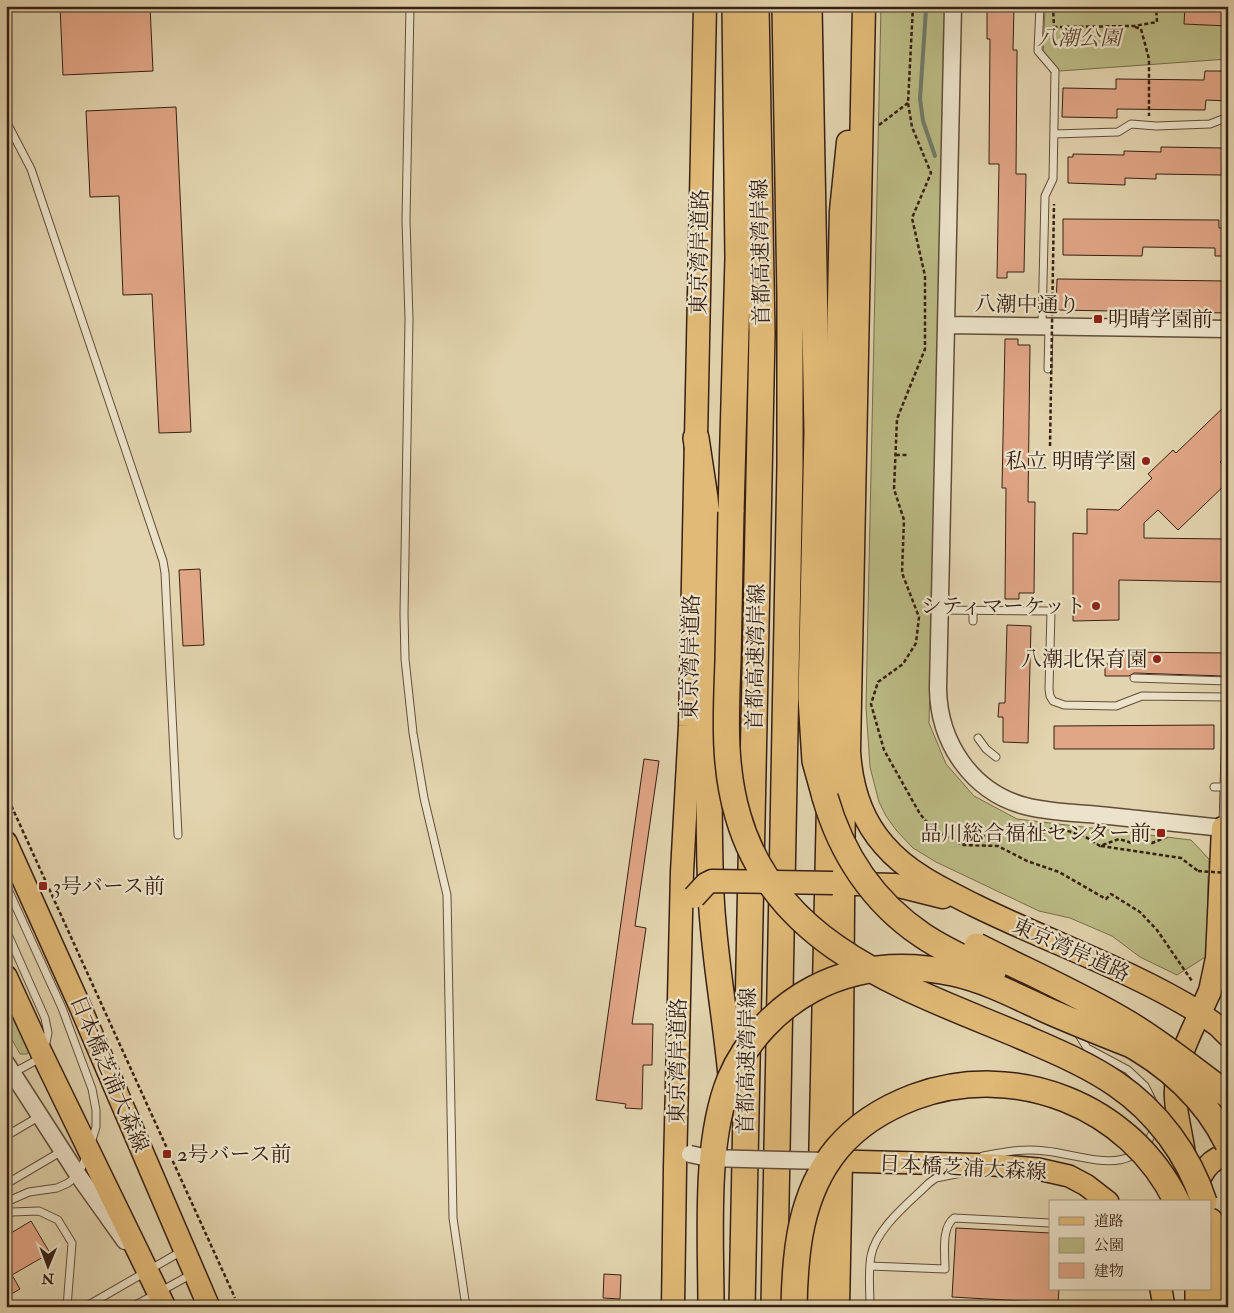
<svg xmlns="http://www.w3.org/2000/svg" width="1234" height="1313" viewBox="0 0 1234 1313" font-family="'IM FELL Double Pica','Noto Serif JP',serif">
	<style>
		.green { fill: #bbbb85; stroke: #796e4c }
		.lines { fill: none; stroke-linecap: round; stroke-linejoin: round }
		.stream { stroke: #707c6b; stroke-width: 4 }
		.building { fill: #e0a686; stroke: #372014 }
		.service-casing { stroke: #624d3a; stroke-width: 9 }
		.tertiary-casing { stroke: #624d3a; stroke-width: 19 }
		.primary-casing { stroke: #372014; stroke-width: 24 }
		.trunk-casing { stroke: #372014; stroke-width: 25 }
		.motorway-casing { stroke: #372014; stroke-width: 28 }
		.path { stroke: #372014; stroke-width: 2.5; stroke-dasharray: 4 2.5; stroke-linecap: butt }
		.service { stroke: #ece3ca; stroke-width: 7 }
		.tertiary { stroke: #ece3ca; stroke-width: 16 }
		.primary { stroke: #e1ba77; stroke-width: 21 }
		.trunk { stroke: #e1ba77; stroke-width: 22 }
		.motorway { stroke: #e1ba77; stroke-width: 25 }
		.tertiary-bridge-casing { stroke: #624d3a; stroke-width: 19; stroke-linecap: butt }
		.trunk-bridge-casing { stroke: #372014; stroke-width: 25; stroke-linecap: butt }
		.motorway-bridge-casing { stroke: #372014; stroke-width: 28; stroke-linecap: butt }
		.path-bridge { stroke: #372014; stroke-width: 2.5; stroke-dasharray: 4 2.5; stroke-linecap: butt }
		.tertiary-bridge { stroke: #ece3ca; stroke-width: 16 }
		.trunk-bridge { stroke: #e1ba77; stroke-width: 22 }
		.motorway-bridge { stroke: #e1ba77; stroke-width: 25 }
		.poi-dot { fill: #8f2418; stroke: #ece3ca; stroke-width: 2 }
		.labels { text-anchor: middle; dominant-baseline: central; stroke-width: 4.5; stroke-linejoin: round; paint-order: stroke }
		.park-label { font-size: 21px; font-style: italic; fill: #584730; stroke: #ece3ca }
		.street-label { font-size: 21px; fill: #372014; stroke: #ece3ca }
		.poi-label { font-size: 21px; fill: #372014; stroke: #ece3ca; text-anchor: end }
	</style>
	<rect width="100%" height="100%" fill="#e2d4ae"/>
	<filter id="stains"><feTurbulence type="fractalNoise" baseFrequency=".004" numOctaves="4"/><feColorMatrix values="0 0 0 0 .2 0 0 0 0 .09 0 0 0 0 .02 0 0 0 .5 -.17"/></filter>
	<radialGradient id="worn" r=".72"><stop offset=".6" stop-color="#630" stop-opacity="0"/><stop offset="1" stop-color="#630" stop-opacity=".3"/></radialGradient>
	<path class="green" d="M881,6H946L929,723L946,764L974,796L1017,819L1191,840L1209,859V868L1228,869V877L1208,876L1207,956L1177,975L1140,957L1112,936L1070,918L1039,911L936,862L913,848L896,830L886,816L879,802L870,767L866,707Z
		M1045,6H1228V59L1060,71L1043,55Z
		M6,996L31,1049L27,1054H20L6,1029Z"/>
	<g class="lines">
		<path class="stream" d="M925,6L926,9L920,99L923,121L935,156"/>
	</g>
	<path class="building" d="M60,6H150L153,71L63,75Z
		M987,6H1014L1013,50H1017L1016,174H1026L1024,272H1007V278H997L999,164H989L990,39H987Z
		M1185,6H1228V26L1184,24Z
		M1205,71H1228V101L1206,100L1205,110L1117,109V118L1062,117L1063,88L1116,89V79L1204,80Z
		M176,107L191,432L159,433L152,294L123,295L119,196L90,197L86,111Z
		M1161,147L1223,148L1222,175L1156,174V179L1125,178V185L1068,183V157H1073V154L1124,155V151L1161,152Z
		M1063,219L1219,220V228H1228V256H1215V248L1143,247L1142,256L1063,255Z
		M1057,279L1228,281V313L1056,310Z
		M1005,339H1018V345H1030L1028,502H1035L1034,593H1019V599H1005L1006,488H1002Z
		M1228,403V455L1220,462L1228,470V482L1178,530L1158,510L1144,523V538L1224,539L1223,582L1119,580V620L1073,621V533L1087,534V509L1119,510L1152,478L1148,474L1173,450L1176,453Z
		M200,569L204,645L183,646L179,570Z
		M1007,625L1031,626L1028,743L1003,742V717H998L999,703H1005Z
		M1118,652L1228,653V665H1223V676L1134,673L1129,676H1105V664H1118Z
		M1214,725V749H1054V726Z
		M644,759L659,761L635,926L646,928L632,1024H653L652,1065H643L642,1109L625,1108L626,1104L596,1100Z
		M31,1221L50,1253L12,1275L20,1289L6,1297V1236Z
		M956,1228L1050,1233V1289H1059L1058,1303L952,1297Z
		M604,1274L621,1275L620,1299L603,1298Z"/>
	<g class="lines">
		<defs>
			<path id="service" d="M410,6L406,220L409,319L404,614L405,659L413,733L424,798L447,895L453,1218L466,1307
				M1040,6L1038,51L1055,71L1053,179L1045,196L1042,326
				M6,121L31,169L163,561L165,573L178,835
				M1054,134L1118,132L1131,124L1156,126L1210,124L1228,117
				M1048,369L1049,327
				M940,610L1051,611L1049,689L1050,696L1053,701L1064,705L1116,706L1142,696L1226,697
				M973,621V610
				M1134,678L1228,681
				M978,738L986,749L996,757
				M1214,787H1225
				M1223,825L1227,681
				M6,885L62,1008L92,1089L96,1110V1127L91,1143
				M6,930L45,1018L48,1033L45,1047
				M1076,1030L1087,1048L1128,1070L1145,1086L1154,1104
				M13,1073L35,1061L40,1056
				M6,1136L40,1116
				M983,1156C1004,1152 1023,1148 1045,1151C1086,1155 1135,1181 1155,1127
				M6,1184L62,1151
				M6,1202L29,1192L57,1188L68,1183L78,1175L87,1155
				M6,1216L12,1212L39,1211L58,1220L72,1243L67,1307
				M870,1266L945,1269C945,1254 941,1228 954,1218L1050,1223
				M85,1307L182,1251
				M132,1307L192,1274
				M870,1307C870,1290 868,1272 871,1256C876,1228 910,1202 929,1183L936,1178L961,1173"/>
			<path id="tertiary" d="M953,6L938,689C939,743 972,792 1025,806C1052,813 1081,813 1109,816C1147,820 1185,824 1223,828
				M946,325L1228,329
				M6,1063L78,1175L125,1241"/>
			<path id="primary" d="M6,842L79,1004L209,1307
				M6,976L42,1054L165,1307
				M1185,1158C1183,1140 1178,1122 1176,1104C1172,1071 1186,1042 1200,1013L1218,1026L1228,1036
				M841,1161L994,1165L1038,1169L1069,1176L1086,1185L1108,1202
				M1194,1197C1198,1179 1207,1158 1228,1155
				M1161,1289L1164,1307"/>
			<path id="trunk" d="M864,6L849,751C851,786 860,818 884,845C908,873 942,889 974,905C1049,942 1129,969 1200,1013L1210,991L1217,958L1223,828L1228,829
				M856,884L895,885L943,897
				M673,1307L675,1168L682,872L690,726L705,6
				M817,1307L841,211L848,142
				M838,1307L841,1161L844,780"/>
			<path id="motorway" d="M809,6L817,432L811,698L815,761L825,797
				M696,438L705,498L710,554C712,667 706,781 711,895C714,960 727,1023 732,1087
				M731,512L738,258L735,6
				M1210,1221L1215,1246L1217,1307
				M1198,1289V1307
				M742,1307L762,333L756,6
				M774,1307L790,465V298L785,6"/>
		</defs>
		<use href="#service" class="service-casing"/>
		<use href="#tertiary" class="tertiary-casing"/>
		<use href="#primary" class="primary-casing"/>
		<use href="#trunk" class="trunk-casing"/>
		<use href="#motorway" class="motorway-casing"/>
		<path class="path" d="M913,6L908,103L912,127L931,173L912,218L925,276V349L897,419L894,489L904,520L902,573L919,617L916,643L903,664L878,682L871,704L884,750L920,814L932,828L962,845L998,846L1027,861L1059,872L1106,899L1111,894L1140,912L1157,930L1192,981
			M1053,6L1054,27
			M1135,27L1141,29L1149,59V116
			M1049,32L1054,27L1134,26L1157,22L1156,6
			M879,125L908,103
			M896,455H907
			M6,794L235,1298
			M963,844L1003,829C1027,838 1031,839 1055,827L1084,836L1100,846L1119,839L1132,843L1143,839L1152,843L1167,837
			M1101,846L1181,858L1198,871"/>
		<use href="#service" class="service"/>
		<use href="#tertiary" class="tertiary"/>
		<use href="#primary" class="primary"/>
		<use href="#trunk" class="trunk"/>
		<use href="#motorway" class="motorway"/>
		<defs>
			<path id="tertiary-bridge" d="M690,1154L708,1158L825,1161"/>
			<path id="trunk-bridge" d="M694,897L706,884L712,881L833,883"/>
			<path id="motorway-bridge" d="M731,512C730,562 729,612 728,662C726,714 723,766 738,816C776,949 910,989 1023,1037C1055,1051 1087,1064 1116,1084C1157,1112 1189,1155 1204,1202
				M825,797C841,853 873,902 922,935C944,950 969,961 993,972
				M977,946C1028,972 1081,995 1129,1024C1164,1045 1195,1071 1228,1095
				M1119,1038C1165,1062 1205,1097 1228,1144
				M711,1307C711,1238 704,1142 730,1079C746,1041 777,1008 813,989C856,966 905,963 953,973C985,980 1014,995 1044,1009C1073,1022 1104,1034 1134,1046
				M794,1307C795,1252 800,1194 837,1149C857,1125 885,1108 914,1097C1015,1060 1130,1105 1177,1202"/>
		</defs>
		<use href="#tertiary-bridge" class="tertiary-bridge-casing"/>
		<use href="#trunk-bridge" class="trunk-bridge-casing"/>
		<use href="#motorway-bridge" class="motorway-bridge-casing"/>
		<path class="path-bridge" d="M1050,446L1054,204
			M1198,871L1228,873"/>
		<use href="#tertiary-bridge" class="tertiary-bridge"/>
		<use href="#trunk-bridge" class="trunk-bridge"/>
		<use href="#motorway-bridge" class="motorway-bridge"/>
	</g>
	<g class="poi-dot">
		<rect x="1093" y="314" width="10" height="10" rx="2.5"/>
		<circle cx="1146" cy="461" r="5"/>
		<circle cx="1096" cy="606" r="5"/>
		<circle cx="1157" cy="659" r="5"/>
		<rect x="1156" y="828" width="10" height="10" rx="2.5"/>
		<rect x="38" y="881" width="10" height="10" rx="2.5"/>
		<rect x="162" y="1149" width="10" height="10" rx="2.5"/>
	</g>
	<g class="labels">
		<g class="park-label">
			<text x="1079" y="38">八潮公園</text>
		</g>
		<g class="street-label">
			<text transform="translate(700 252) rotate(-89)">東京湾岸道路</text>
			<text transform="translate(761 252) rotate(-91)">首都高速湾岸線</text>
			<text transform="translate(1027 305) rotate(1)">八潮中通り</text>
			<text transform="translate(691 657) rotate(-89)">東京湾岸道路</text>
			<text transform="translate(756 657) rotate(-89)">首都高速湾岸線</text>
			<text transform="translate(1071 950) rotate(24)">東京湾岸道路</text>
			<text transform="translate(678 1061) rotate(-89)">東京湾岸道路</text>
			<text transform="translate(747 1061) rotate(-89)">首都高速湾岸線</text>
			<text transform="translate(109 1074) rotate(67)">日本橋芝浦大森線</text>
			<text transform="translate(963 1168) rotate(3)">日本橋芝浦大森線</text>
		</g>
		<g class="poi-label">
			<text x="1108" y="319" text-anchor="start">明晴学園前</text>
			<text x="1136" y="461">私立 明晴学園</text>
			<text x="1086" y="606">シティマーケット</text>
			<text x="1147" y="659">八潮北保育園</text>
			<text x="1151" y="833">品川総合福祉センター前</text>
			<text x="53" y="886" text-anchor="start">3号バース前</text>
			<text x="177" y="1154" text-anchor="start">2号バース前</text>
		</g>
	</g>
	<rect width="1234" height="1313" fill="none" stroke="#e2d4ae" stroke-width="25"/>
	<rect x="8" y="8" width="1219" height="1298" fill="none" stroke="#372014" stroke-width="2.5"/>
	<rect x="12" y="12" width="1209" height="1288" fill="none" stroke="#372014"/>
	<rect x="1049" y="1200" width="162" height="90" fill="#ece3ca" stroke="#a49581"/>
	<rect x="1059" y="1217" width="25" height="8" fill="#e1ba77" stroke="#a49581"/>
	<text x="1094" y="1226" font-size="15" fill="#372014">道路</text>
	<rect x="1059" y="1238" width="25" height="15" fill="#bbbb85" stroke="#a49581"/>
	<text x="1094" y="1250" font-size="15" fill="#372014">公園</text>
	<rect x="1059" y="1263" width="25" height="15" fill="#e0a686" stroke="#a49581"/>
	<text x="1094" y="1276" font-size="15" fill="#372014">建物</text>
	<g transform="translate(48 1266) rotate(181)" stroke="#ece3ca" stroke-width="4" paint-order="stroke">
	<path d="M0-4L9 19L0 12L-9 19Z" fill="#372014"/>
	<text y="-8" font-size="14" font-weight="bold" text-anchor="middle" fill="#372014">N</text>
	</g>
	<rect width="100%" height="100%" filter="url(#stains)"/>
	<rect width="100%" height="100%" fill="url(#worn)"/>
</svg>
